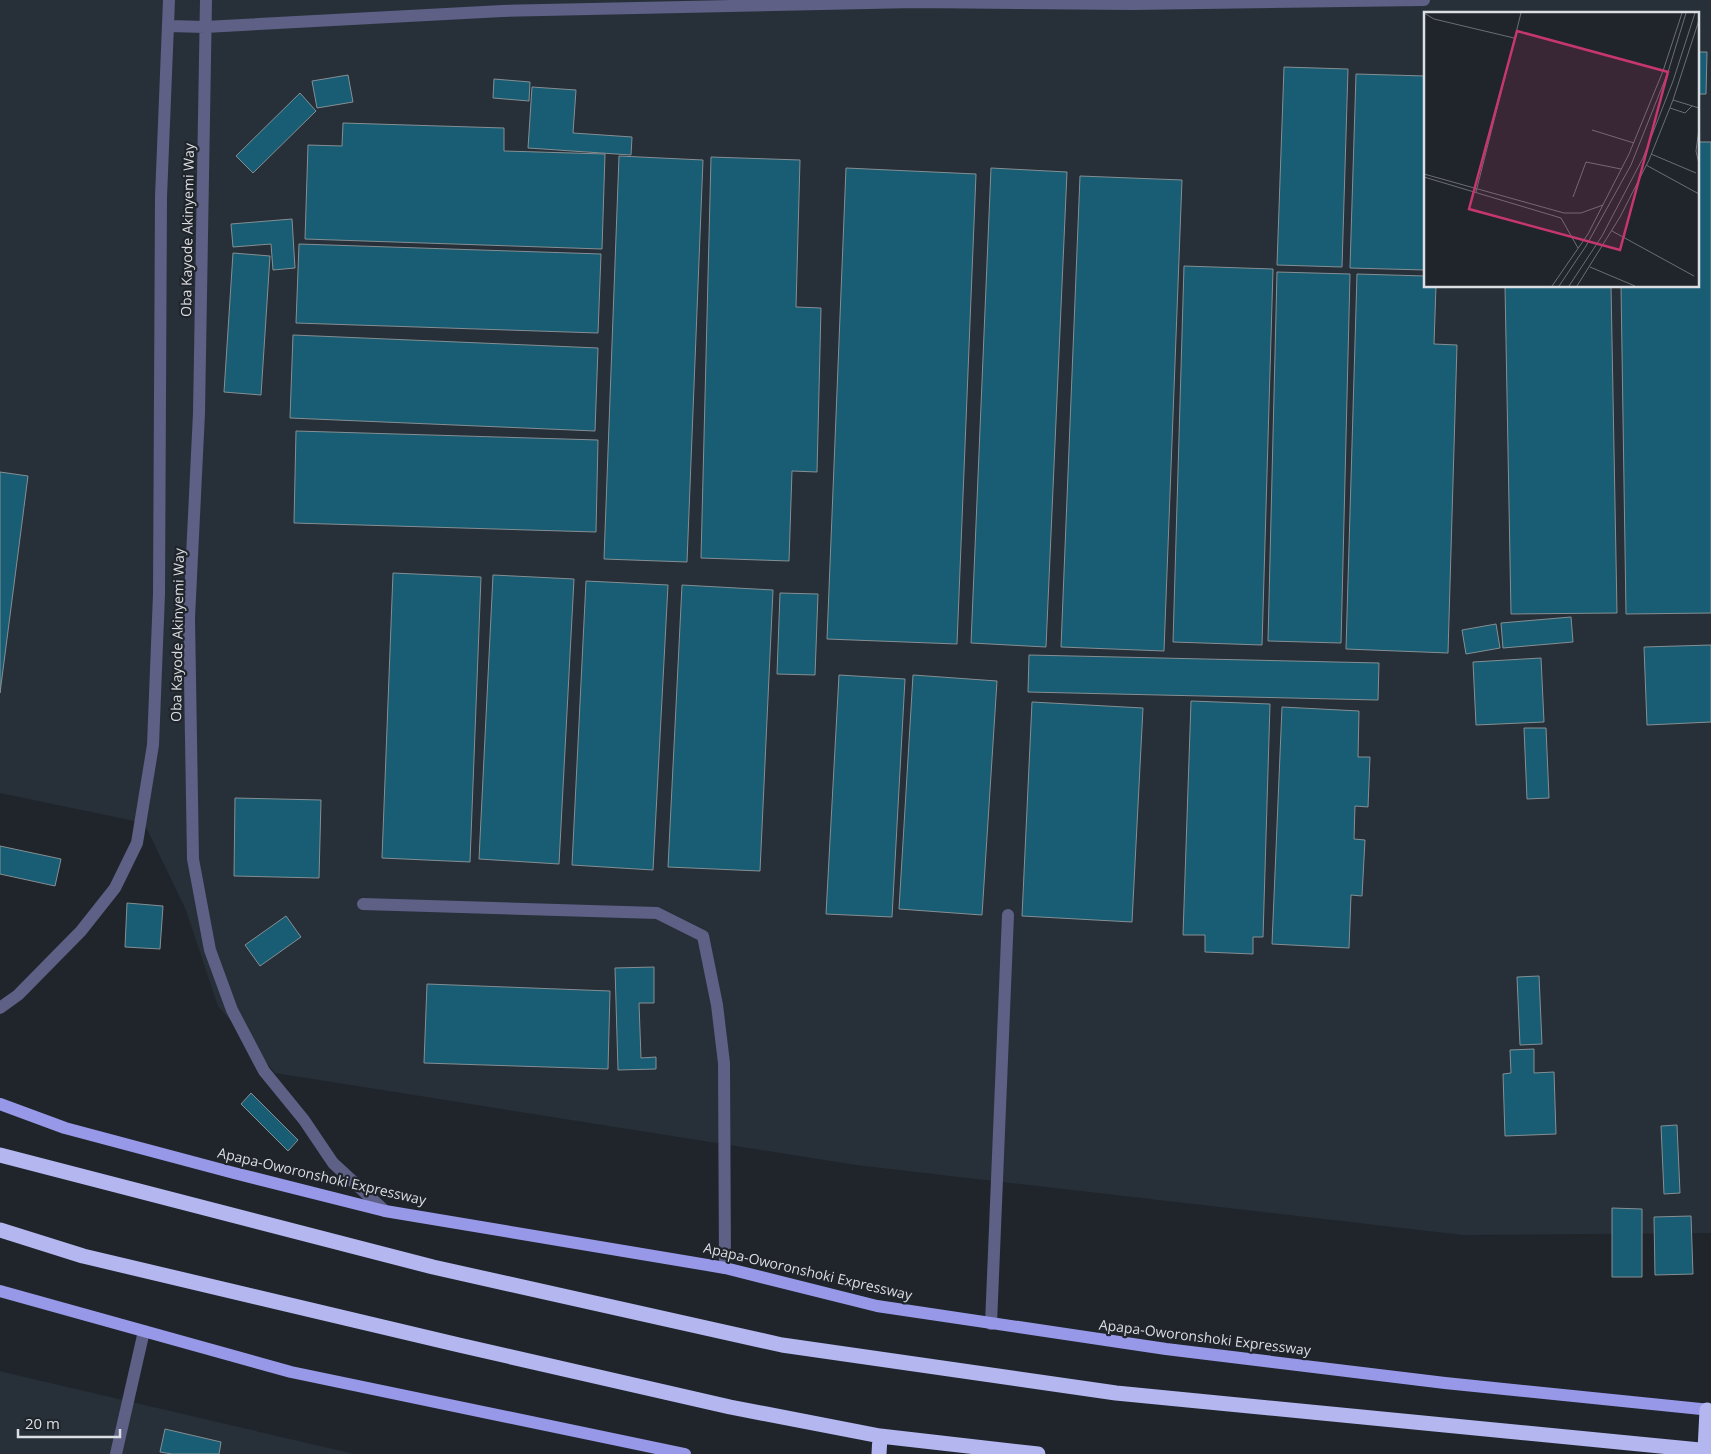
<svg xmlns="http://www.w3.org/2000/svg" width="1711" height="1454" viewBox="0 0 1711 1454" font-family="'Open Sans',sans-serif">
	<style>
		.built { fill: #273039; fill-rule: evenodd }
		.building { fill: #185d73; stroke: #858f93 }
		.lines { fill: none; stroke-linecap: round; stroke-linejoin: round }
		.lane { stroke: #5e6086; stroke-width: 12 }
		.street { stroke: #5e6086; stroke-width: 12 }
		.primary { stroke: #9799e8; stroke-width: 12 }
		.highway { stroke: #b3b6ef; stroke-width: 15 }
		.labels { text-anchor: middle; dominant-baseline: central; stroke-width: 4.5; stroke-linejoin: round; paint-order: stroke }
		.street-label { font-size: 14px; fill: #dbdee2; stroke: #20252b }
		.inset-road { fill: none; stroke: #6b6f74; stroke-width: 1 }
		.view { fill: #c6366f; fill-opacity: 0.15; stroke: #c6366f; stroke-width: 2.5 }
		.inset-edge { fill: none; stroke: #dbdee2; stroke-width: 2.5 }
	</style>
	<rect width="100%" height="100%" fill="#20252b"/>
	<path class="built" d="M0,0H1711V1233L1463,1235L856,1165L275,1073L218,1006L186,910L144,823L0,793ZM1425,14H1697V286H1425Z
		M0,1371L7,1373L354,1454H0Z"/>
	<path class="building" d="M1697,52H1707L1706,94H1697Z
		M1284,67L1348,69L1342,267L1277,265Z
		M1356,74L1425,76V270L1350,268Z
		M348,75L353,102L317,108L312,81Z
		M494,79L530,82L529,101L493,98Z
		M532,87L576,90L573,133L632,137L631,155L528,148Z
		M300,93L316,111L253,173L236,156Z
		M343,123L504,128V151L605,154L602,249L305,239L308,145L342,146Z
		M1697,142H1711V613L1626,614L1621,286H1697Z
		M619,156L703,160L687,562L604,559Z
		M711,157L800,160L796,307L821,308L817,472L792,471L789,561L701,558Z
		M846,168L976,174L957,644L827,639Z
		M991,168L1067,172L1046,647L971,643Z
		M1080,176L1182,180L1164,651L1061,647Z
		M292,219L295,268L273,270L271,244L233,247L231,224Z
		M299,244L601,254L598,333L296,323Z
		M233,253L270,256L261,395L224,392Z
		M1184,266L1273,269L1262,645L1173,642Z
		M1277,272L1350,274L1341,643L1268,641Z
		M1357,274L1425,276V286H1436L1434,344L1457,345L1448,653L1346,649Z
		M1505,286H1611L1617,613L1511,614Z
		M293,335L598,348L595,431L290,418Z
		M296,431L598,440L596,532L294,523Z
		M0,472L28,476L0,693Z
		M393,573L481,577L470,862L382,858Z
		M493,575L574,579L559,864L479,859Z
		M586,581L668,585L653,870L572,865Z
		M682,585L773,590L760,871L668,867Z
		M780,593L818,594L815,675L777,674Z
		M1571,617L1573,642L1503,648L1501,623Z
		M1496,624L1500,648L1466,654L1462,630Z
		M1711,645V722L1647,725L1644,647Z
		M1029,655L1379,663L1378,700L1028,692Z
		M1541,658L1544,722L1476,725L1473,662Z
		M839,675L905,679L892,917L826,914Z
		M913,675L997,681L982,915L899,909Z
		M1191,701L1270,704L1263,937H1253V954L1205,952V935H1183Z
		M1032,702L1143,708L1132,922L1022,916Z
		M1282,707L1359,711L1358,757H1370L1368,807L1355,806L1354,839L1365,840L1362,896L1351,895L1349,948L1272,944Z
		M1524,728H1546L1549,798L1527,799Z
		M235,798L321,800L319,878L234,876Z
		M0,846L61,859L55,886L0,874Z
		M127,903L163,906L160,949L125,947Z
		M286,916L301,937L260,966L245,945Z
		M654,967V1003H639L641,1058L656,1057V1069L618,1070L615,968Z
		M1539,976L1542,1044L1520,1045L1517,977Z
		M427,984L610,991L608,1069L424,1063Z
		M1534,1049V1073L1554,1072L1556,1134L1505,1136L1503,1074L1511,1073L1510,1050Z
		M251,1093L298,1140L288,1151L241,1104Z
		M1677,1125L1680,1193L1664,1194L1661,1126Z
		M1612,1208L1642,1209V1277H1612Z
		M1691,1216L1693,1274L1655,1275L1654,1217Z
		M165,1429L221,1442L219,1454H172L160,1452Z"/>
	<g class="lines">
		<path class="lane" d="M363,904L657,913L703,936L717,1005L724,1063L725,1268
			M991,1324L1008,915
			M116,1454L144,1331"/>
		<path class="street" d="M206,0L199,413L189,618L193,859L210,950L232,1010L264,1071L304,1120L333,1163L385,1211
			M169,26L205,27L502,11L915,2L1132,4L1424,0
			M0,1008L18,995L81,931L115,888L137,843L153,745L159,594L161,197L169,0"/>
		<path class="primary" d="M0,1104L65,1128L234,1173L385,1211L725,1268L877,1306L1166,1349L1445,1383L1711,1410
			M0,1291L291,1372L685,1454"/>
		<path class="highway" d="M0,1155L433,1267L782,1345L1116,1393L1711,1451
			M0,1230L83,1256L459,1345L730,1407L880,1436L1038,1454
			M1705,1450L1707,1410
			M879,1454L880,1436"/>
	</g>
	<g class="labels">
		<g class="street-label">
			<text transform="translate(187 230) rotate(-89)">Oba Kayode Akinyemi Way</text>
			<text transform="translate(177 635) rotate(-89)">Oba Kayode Akinyemi Way</text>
			<text transform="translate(322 1176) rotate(13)">Apapa-Oworonshoki Expressway</text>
			<text transform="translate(808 1271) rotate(13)">Apapa-Oworonshoki Expressway</text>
			<text transform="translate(1205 1337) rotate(7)">Apapa-Oworonshoki Expressway</text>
		</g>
	</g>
	<g transform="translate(1424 12)">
		<rect width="275" height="275" fill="#20252b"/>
		<path class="inset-road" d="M0,1L10,7L90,26M249,88L275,96M246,96L261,101L268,94M275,117L272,139L275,152M168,118L210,131M227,142L272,161M222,153L275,182M0,162L140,201H157L179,193M0,165L137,206L154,236M52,180L97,1M149,185L162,150L197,157M188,219L270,264M166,255L211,274M128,274L164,222L205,142L239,59L258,1M135,274L162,234L207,153L244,60L262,1M145,274L178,224L219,146L249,69L271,1M153,274L196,205L225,148L249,88L275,8"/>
		<path class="view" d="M93,19L244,60L196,238L45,197Z"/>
		<rect width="275" height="275" class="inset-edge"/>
	</g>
	<path d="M18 1429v8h102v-8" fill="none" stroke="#dbdee2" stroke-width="2.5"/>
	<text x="25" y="1429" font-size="15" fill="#dbdee2" stroke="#20252b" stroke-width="4" paint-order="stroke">20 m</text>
</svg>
